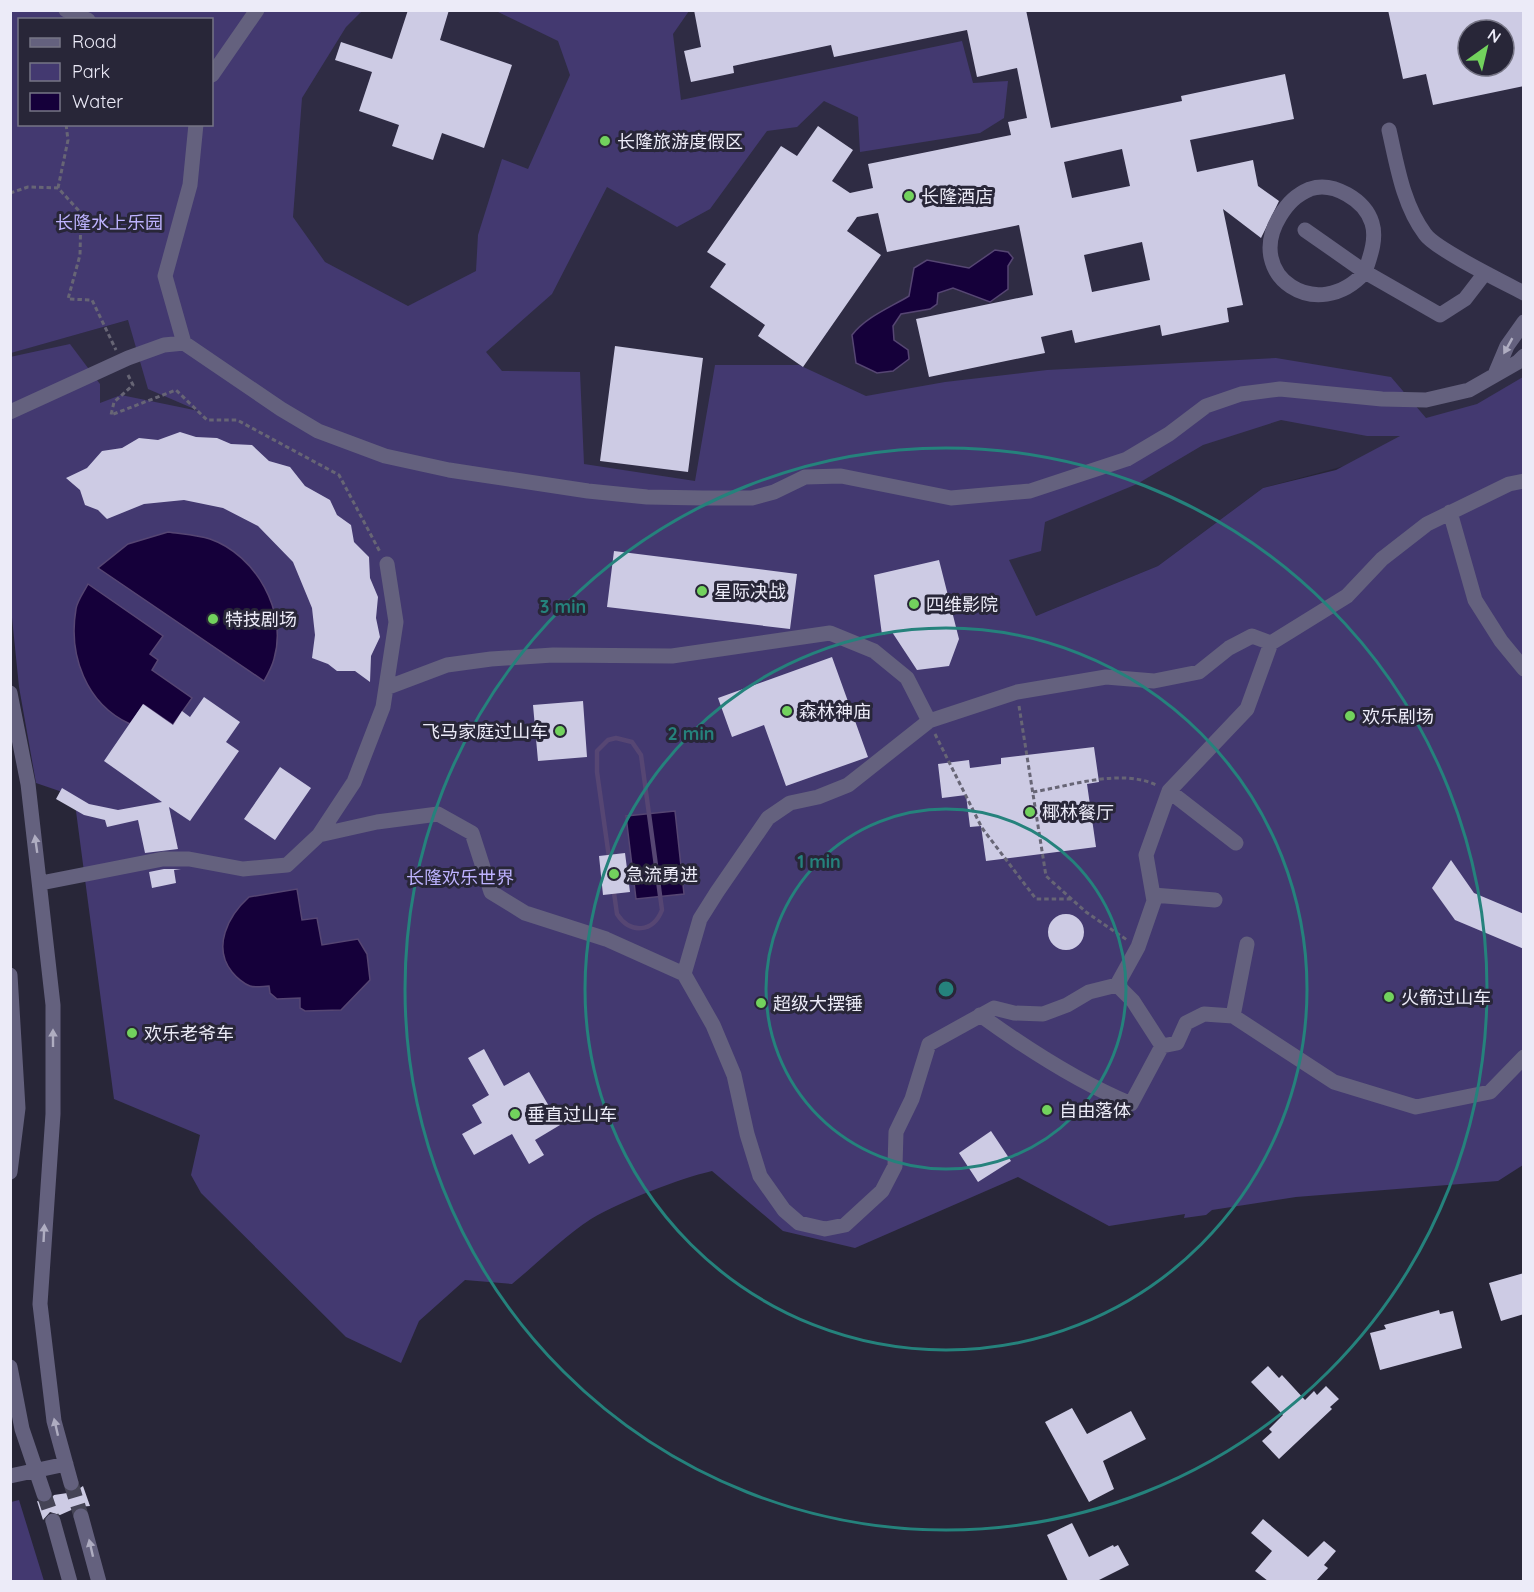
<svg xmlns="http://www.w3.org/2000/svg" width="1534" height="1592" viewBox="0 0 1534 1592" font-family="Quicksand,'Noto Sans SC',sans-serif">
	<style>
		.built { fill: #2f2c44; fill-rule: evenodd }
		.green { fill: #433970; fill-rule: evenodd }
		.water { fill: #15003a; stroke: #564673; stroke-width: 1.5 }
		.lines { fill: none; stroke-linecap: round; stroke-linejoin: round }
		.stream { stroke: #564673; stroke-width: 4.5 }
		.building { fill: #cdcbe4; fill-rule: evenodd }
		.minor-tunnel { stroke: #454455; stroke-width: 15; stroke-dasharray: 15 8; stroke-linecap: butt }
		.path { stroke: #676575; stroke-width: 3; stroke-dasharray: 4.5 3; stroke-linecap: butt }
		.minor { stroke: #64617e; stroke-width: 15 }
		.oneway { fill: #afadc1 }
		.ring { fill: none; stroke: #25827c; stroke-width: 3 }
		.poi-dot { fill: #72d25d; stroke: #282638; stroke-width: 2 }
		.labels { text-anchor: middle; dominant-baseline: central; stroke-width: 6; stroke-linejoin: round; paint-order: stroke }
		.poi-label { font-size: 18px; fill: #ecebf8; stroke: #282638; text-anchor: start }
		.park-label { font-size: 18px; fill: #beb3ff; stroke: #282638 }
		.centre { fill: #25827c; stroke: #282638; stroke-width: 3 }
		.ring-label { font-size: 18px; text-anchor: middle; font-weight: bold; fill: #25827c; stroke: #282638; stroke-width: 6; stroke-linejoin: round; paint-order: stroke }
	</style>
	<rect width="100%" height="100%" fill="#282638"/>
	<path class="built" d="M289,11H1523V418L1263,488L1158,566L1036,616L10,486V353L153,313ZM1468,30H1504V66H1468Z"/>
	<path class="green" d="M11,11H362L346,27L302,98L293,217L325,262L408,306L476,271L478,235L502,159L528,169L570,75L558,41L496,11H689L673,34L681,100L962,41L973,83L1008,81L1004,118L980,133L860,152L858,117L824,101L797,127L767,131L710,209L677,227L607,187L552,294L486,352L502,371L580,372L584,464L695,481L715,365H799L866,396L945,382L1047,370L1276,358L1391,377L1426,418L1477,404L1523,377V1165L1498,1181L1296,1197L1212,1210L1206,1215L1184,1218L1185,1214L1109,1226L1018,1177L855,1248L783,1231L712,1171C678,1179 622,1201 591,1219C563,1237 538,1263 512,1284L465,1280L419,1321L401,1363L346,1337L201,1193L191,1175L200,1135L114,1099L74,796L36,783L19,687L10,598V357L70,344L100,384V403L121,395L199,411L148,389L128,320L11,353ZM20,20H212V124H20ZM1281,420L1367,436H1400L1336,470L1263,488L1158,566L1036,616L1009,560L1041,551L1045,522L1137,484L1203,445Z
		M19,1500L44,1581H11V1502Z"/>
	<path class="water" d="M995,250L1008,252L1013,258L1008,266V289L990,302L953,288L938,293L937,304L930,309L901,314L893,326L894,340L908,350L909,359L893,371L877,373L856,363L852,335C866,317 889,308 909,296L914,268L927,260L969,268Z
		M168,532C181,534 197,535 210,539C256,555 288,612 274,659C272,667 268,674 264,681L98,568L128,544Z
		M88,584L163,636L150,654L158,660L152,670L192,698L173,725L144,705L130,724C86,704 68,655 76,609C77,601 84,592 88,584Z
		M675,811L684,894L636,899L626,816Z
		M297,889L302,920L317,918L322,945L358,939L367,954L370,980L341,1010L305,1011L300,1008V998L277,999L270,993L269,986C264,986 255,988 250,986C244,984 236,977 232,972C212,947 228,916 249,897Z"/>
	<g class="lines">
		<path class="stream" d="M616,738L632,742L641,755L662,910C653,933 630,934 617,914L597,772V751L608,740Z"/>
	</g>
	<path class="building" d="M408,10H449L440,40L512,65L484,148L442,133L433,160L392,146L399,125L359,111L372,72L335,60L341,42L392,59Z
		M694,10H1026L1051,128L1182,101L1181,96L1285,74L1294,119L1190,140L1197,172L1253,160L1258,186L1279,201L1261,238L1223,209L1243,305L1227,308L1229,322L1162,336L1160,325L1075,343L1072,330L1041,337L1045,353L929,377L916,319L1033,295L1019,225L887,252L878,213L857,217L847,231L881,255L803,367L758,336L765,325L710,287L726,264L707,252L781,146L797,156L818,126L853,150L832,181L850,193L873,188L868,164L1011,135L1008,122L1027,118L1017,68L977,77L967,30L834,57L831,45L733,66L734,73L691,82L684,51L701,47ZM1122,149L1130,186L1072,198L1064,162ZM1142,242L1150,280L1092,292L1084,255Z
		M1388,10H1524V86L1433,105L1426,74L1403,79ZM1468,30H1504V66H1468Z
		M615,346L703,358L688,472L600,461Z
		M180,432L196,437L217,438L231,444L252,445L269,461L290,467L305,486L330,500L337,515L351,525L354,542L369,557L370,578L378,597L376,618L380,637L371,656L370,682L355,671H337L328,664L312,658L315,635L312,608L293,562L258,526L223,508L184,500L144,504L107,519L98,510L85,505L80,490L66,478L87,468L102,451L122,448L139,438L158,440Z
		M614,551L797,574L790,629L607,607Z
		M939,560L959,639L949,666L917,670L892,632L882,635L874,575Z
		M832,657L868,757L786,786L764,725L732,737L718,698Z
		M204,697L240,722L226,742L239,751L190,821L169,807L178,849L145,853L138,820L107,827L105,820L84,815L56,799L62,788L89,804L118,810L162,802L104,761L143,704L173,725L182,711L190,717Z
		M583,701L587,757L538,761L533,705Z
		M1094,747L1099,782L1087,784L1096,847L986,861L981,826L970,827L966,795L942,798L938,764L969,760L970,768L1001,764V758Z
		M280,767L311,788L275,840L244,819Z
		M625,853L630,892L603,895L599,856Z
		M1451,860L1474,893L1524,914V949L1455,920L1432,888Z
		M164,869H181L174,870L176,883L152,888L149,872Z
		M1048 932a18 18 0 1 1 36 0a18 18 0 1 1-36 0Z
		M484,1049L504,1086L529,1072L560,1125L535,1140L544,1155L529,1164L512,1134L474,1155L462,1134L482,1123L472,1105L489,1095L468,1058Z
		M991,1131L1011,1161L978,1182L959,1153Z
		M1524,1273V1314L1501,1321L1489,1283Z
		M1439,1310L1440,1314L1453,1311L1462,1348L1380,1370L1370,1333L1386,1329L1384,1325Z
		M1268,1366L1279,1378L1282,1375L1305,1400L1314,1391L1317,1395L1326,1386L1339,1399L1330,1407L1332,1409L1279,1459L1262,1441L1272,1432L1269,1429L1283,1415L1251,1382Z
		M1072,1408L1087,1434L1131,1411L1146,1439L1103,1461L1114,1489L1089,1502L1045,1422Z
		M83,1486L90,1506L78,1507L60,1515L50,1512L43,1520L37,1501L47,1503L54,1495L74,1492Z
		M1263,1519L1308,1557L1324,1541L1336,1551L1324,1565L1328,1568L1316,1581H1268L1255,1571L1272,1551L1251,1533Z
		M1072,1523L1089,1557L1113,1545L1114,1547L1118,1545L1129,1565L1097,1581H1068L1047,1535Z"/>
	<g class="lines">
		<path class="minor-tunnel" d="M71,1483L81,1516
			M44,1494L53,1521"/>
		<path class="path" d="M58,188L68,140L66,124
			M10,193L28,187L58,188L81,213L80,255L68,299L92,300L116,350
			M128,375L133,385L114,402L111,415L176,390L207,420H237L339,475L380,552
			M1019,706L1046,876L1086,912L1127,940
			M935,734L982,828L1036,899H1072
			M1033,792C1070,786 1121,768 1156,785"/>
		<path class="minor" d="M66,10L88,20
			M212,75L257,10
			M1389,130C1397,165 1403,205 1425,234C1435,249 1505,283 1524,293
			M1305,230L1365,272C1318,325 1243,276 1280,216C1288,203 1296,195 1310,189C1333,181 1365,200 1372,223C1377,239 1370,257 1365,272L1440,315L1465,299L1485,273
			M184,343L165,276L190,185L196,124
			M1496,372L1507,346L1524,322
			M10,412L128,358L164,345L184,343L281,409L318,431L385,456L449,470L588,491L647,497L703,498H752L774,492L805,477L841,476L951,498L1030,491L1127,459L1169,434L1206,406L1241,394L1280,389L1382,399L1426,400L1469,390L1518,362L1524,356
			M1450,512L1475,600L1501,641L1524,669
			M386,688L447,665L491,659L553,655L672,656L830,633L874,651L907,678L929,721
			M10,693L28,784L53,1005V1114L40,1304L54,1421L71,1483
			M1169,791L1236,843
			M319,835L377,822L438,814L472,833L491,892L525,913L606,939L684,974L713,1025L734,1075L747,1134L760,1176L784,1210L799,1223L825,1229L845,1225L882,1191L895,1166L896,1132L912,1099L929,1044L994,1008L1014,1013L1043,1014L1067,1005L1089,992L1117,985L1138,947L1154,901L1146,855L1169,791L1247,709L1271,643L1347,596L1382,559L1427,524L1509,484L1524,481
			M41,883L163,859H189L243,869L287,865L319,835L354,782L383,707L396,622L387,564
			M1153,895L1215,900
			M684,974L700,919L717,892L768,818L790,803L818,797L848,785L929,721L1017,692L1106,677L1154,681L1199,672L1229,648L1252,636L1271,643
			M10,975L18,1108L10,1172
			M1117,985L1133,1001L1162,1046L1177,1043L1186,1023L1204,1014L1233,1016L1334,1082L1416,1107L1490,1092L1524,1057
			M980,1015C1027,1049 1078,1082 1131,1104L1162,1046
			M1233,1016L1247,944
			M10,1367L22,1429L44,1494
			M10,1476L66,1464
			M81,1516L99,1582
			M53,1521L70,1582"/>
	</g>
	<defs><path id="oneway-solid" d="M-6-.8H1V-3.2L6.5 0L1 3.2V.8H-6Z" transform="scale(1.5)"/></defs>
	<g class="oneway">
		<use href="#oneway-solid" transform="translate(1508 346) rotate(119)"/>
		<use href="#oneway-solid" transform="translate(36 844) rotate(-98)"/>
		<use href="#oneway-solid" transform="translate(53 1038) rotate(-90)"/>
		<use href="#oneway-solid" transform="translate(44 1233) rotate(-87)"/>
		<use href="#oneway-solid" transform="translate(56 1427) rotate(-103)"/>
		<use href="#oneway-solid" transform="translate(91 1548) rotate(-103)"/>
	</g>
	<g class="ring">
		<circle cx="946" cy="989" r="180"/>
		<circle cx="946" cy="989" r="361"/>
		<circle cx="946" cy="989" r="541"/>
	</g>
	<g class="poi-dot">
		<circle cx="605" cy="141" r="6"/>
		<circle cx="909" cy="196" r="6"/>
		<circle cx="702" cy="591" r="6"/>
		<circle cx="914" cy="604" r="6"/>
		<circle cx="213" cy="619" r="6"/>
		<circle cx="787" cy="711" r="6"/>
		<circle cx="1350" cy="716" r="6"/>
		<circle cx="560" cy="731" r="6"/>
		<circle cx="1030" cy="812" r="6"/>
		<circle cx="614" cy="874" r="6"/>
		<circle cx="1389" cy="997" r="6"/>
		<circle cx="761" cy="1003" r="6"/>
		<circle cx="132" cy="1033" r="6"/>
		<circle cx="1047" cy="1110" r="6"/>
		<circle cx="515" cy="1114" r="6"/>
	</g>
	<g class="labels">
		<g class="poi-label">
			<text x="617" y="141">长隆旅游度假区</text>
			<text x="921" y="196">长隆酒店</text>
			<text x="714" y="591">星际决战</text>
			<text x="926" y="604">四维影院</text>
			<text x="225" y="619">特技剧场</text>
			<text x="799" y="711">森林神庙</text>
			<text x="1362" y="716">欢乐剧场</text>
			<text x="548" y="731" text-anchor="end">飞马家庭过山车</text>
			<text x="1042" y="812">椰林餐厅</text>
			<text x="626" y="874">急流勇进</text>
			<text x="1401" y="997">火箭过山车</text>
			<text x="773" y="1003">超级大摆锤</text>
			<text x="144" y="1033">欢乐老爷车</text>
			<text x="1059" y="1110">自由落体</text>
			<text x="527" y="1114">垂直过山车</text>
		</g>
		<g class="park-label">
			<text x="109" y="222">长隆水上乐园</text>
			<text x="460" y="877">长隆欢乐世界</text>
		</g>
	</g>
	<circle cx="946" cy="989" r="9" class="centre"/>
	<g class="ring-label">
		<text x="563" y="613">3 min</text>
		<text x="691" y="740">2 min</text>
		<text x="819" y="868">1 min</text>
	</g>
	<rect width="1534" height="1592" fill="none" stroke="#ecebf8" stroke-width="24"/>
	<rect x="18" y="18" width="195" height="108" fill="#282638" stroke="#767585" stroke-width="1.5"/>
	<rect x="30" y="38" width="30" height="9" fill="#64617e" stroke="#767585" stroke-width="1.5"/>
	<text x="72" y="48" font-size="18" fill="#ecebf8">Road</text>
	<rect x="30" y="63" width="30" height="18" fill="#433970" stroke="#767585" stroke-width="1.5"/>
	<text x="72" y="78" font-size="18" fill="#ecebf8">Park</text>
	<rect x="30" y="93" width="30" height="18" fill="#15003a" stroke="#767585" stroke-width="1.5"/>
	<text x="72" y="108" font-size="18" fill="#ecebf8">Water</text>
	<g transform="translate(1486 48) rotate(34)"><circle r="28" fill="#282638" stroke="#767585" stroke-width="1.5"/>
	<path d="M0-4.5L10 22L0 15L-10 22Z" fill="#72d25d"/>
	<text y="-9" font-size="16" font-weight="bold" text-anchor="middle" fill="#ecebf8">N</text>
	</g>
</svg>
